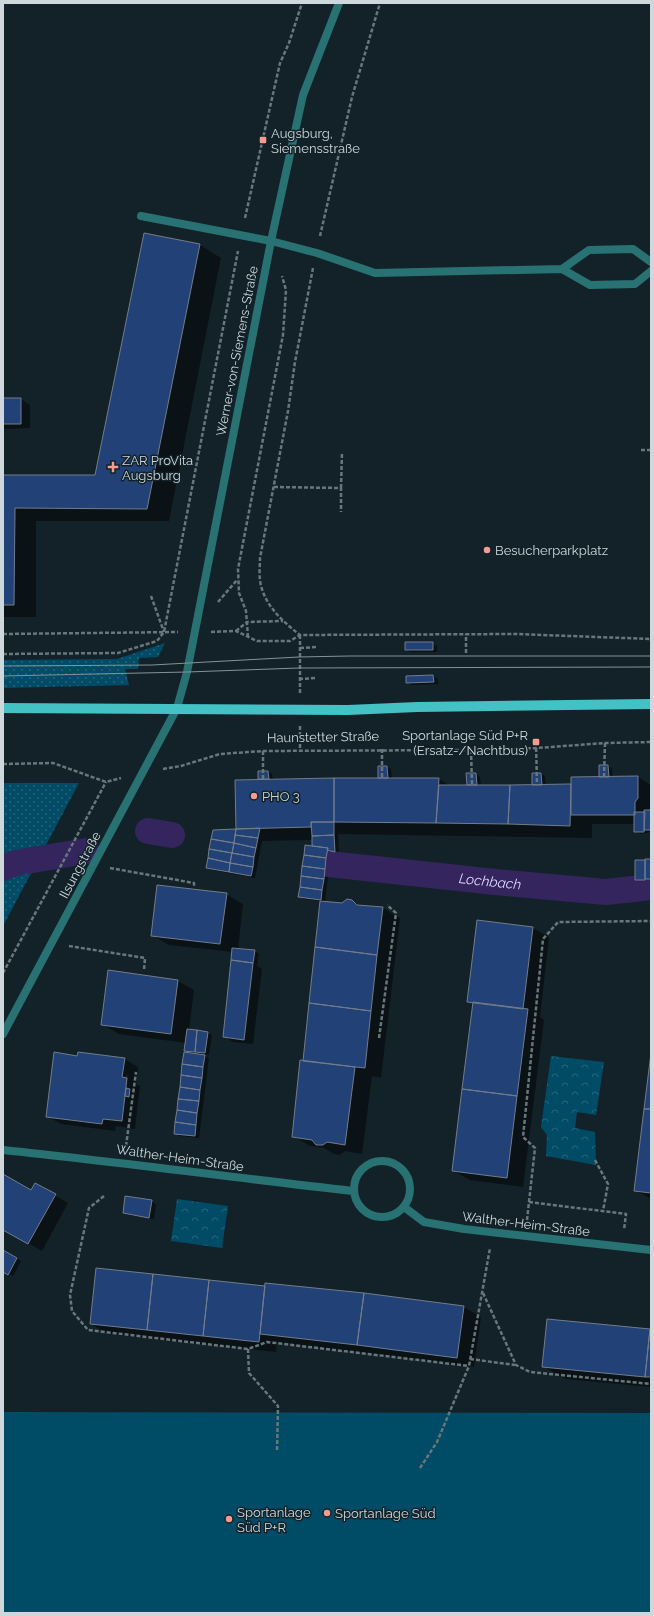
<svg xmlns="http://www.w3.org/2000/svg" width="654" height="1616" viewBox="0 0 654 1616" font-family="Raleway,sans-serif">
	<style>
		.grass { fill: url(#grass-dots) }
		.forest { fill: url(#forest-crowns) }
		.garden { fill: #004c66 }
		.shadow { fill: #0007; fill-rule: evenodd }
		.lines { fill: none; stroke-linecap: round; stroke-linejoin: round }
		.canal { stroke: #35255f; stroke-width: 26 }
		.building { fill: #224177; stroke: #737c8a }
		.path { stroke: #69767c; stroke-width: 2.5; stroke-dasharray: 4 2; stroke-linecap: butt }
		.service { stroke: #287274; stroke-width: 8 }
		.minor { stroke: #287274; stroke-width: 8 }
		.tertiary { stroke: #287274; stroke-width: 8 }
		.primary { stroke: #43c1c4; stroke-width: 10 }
		.tram { stroke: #869297; stroke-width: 1 }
		.poi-dot { fill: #f59c92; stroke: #132229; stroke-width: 1.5 }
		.labels { text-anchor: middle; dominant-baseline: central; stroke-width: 3; stroke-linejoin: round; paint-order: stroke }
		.poi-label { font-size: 13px; fill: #ced8dc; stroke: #132229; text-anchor: start }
		.street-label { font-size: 13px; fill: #ced8dc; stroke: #132229 }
		.water-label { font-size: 14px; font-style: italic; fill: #dbd5fb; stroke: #132229 }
	</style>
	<defs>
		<pattern id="grass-dots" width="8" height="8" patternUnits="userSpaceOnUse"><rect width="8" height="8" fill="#004c66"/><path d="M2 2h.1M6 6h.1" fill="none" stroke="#24657b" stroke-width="1.8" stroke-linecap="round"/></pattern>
		<pattern id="forest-crowns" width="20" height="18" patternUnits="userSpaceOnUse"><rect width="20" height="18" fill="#004c66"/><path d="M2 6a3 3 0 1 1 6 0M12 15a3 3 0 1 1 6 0" fill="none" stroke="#24657b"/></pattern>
	</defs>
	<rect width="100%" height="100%" fill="#132229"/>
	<path class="grass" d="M165,643L158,657L139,658L138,669H125L129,685L3,688V660L117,659Z
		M3,783H79L3,926Z"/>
	<path class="forest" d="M551,1056L604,1062L596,1115L577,1112L575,1128L595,1132L596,1165L546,1156L547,1135L541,1127Z
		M177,1199L228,1206L222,1248L171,1241Z"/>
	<path class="garden" d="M3,1412L651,1413V1613H3Z"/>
	<path class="shadow" d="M200,245L221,258L169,521H36V617H3V476H96Z
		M3,399H21L30,405V428L3,429Z
		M432,643L437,646V652H411L406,650Z
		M433,676L438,679V684L411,685L407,682Z
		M608,766L612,769L613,778L638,777L651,785V832L640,834L635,831V824H592V838L338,834L339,854L331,852L325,902L342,904L352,901L361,906L383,908L400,918L381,1078L372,1076L362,1154L345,1151L340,1155L334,1154L324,1148L310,1146L293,1136L304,1062L321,901L304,899L299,897L313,847V840L262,841L255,878L211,870L207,868L237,830L262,780L259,779L268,772L272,774L273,780H383L379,767H387L391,769L392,780L439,779L451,786H468L476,774L480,777L481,786H533L541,774L545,776L546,785H572L603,778Z
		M651,859V881L640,882L636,880L646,861Z
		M226,894L243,904L238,949L255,951L259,954L257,966L262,969L253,1044L233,1042L224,1036L233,952L169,945L152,935Z
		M533,928L549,937L540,1017L544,1020L523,1187L470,1180L453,1171L474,1004L468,1001Z
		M178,981L194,990L189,1030L208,1033L212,1035L209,1055L202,1054L209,1058L199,1138L179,1136L175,1133L192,1054L185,1050L186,1043L119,1034L102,1024Z
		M79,1054L125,1059L138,1067L136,1084L140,1086L135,1129L116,1126L115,1131L61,1124L47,1116L78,1057ZM126,1075H128L126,1094H124Z
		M651,1062V1199L635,1190Z
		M3,1176L31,1191L35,1184L68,1203L42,1251L3,1229Z
		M151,1201L156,1204L154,1219L128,1215L124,1213Z
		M3,1251L21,1261L13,1276L3,1271Z
		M266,1287L464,1307L481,1317L474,1367L375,1354L277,1343L276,1352L108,1334L91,1324Z
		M651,1330V1387L565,1379L543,1366Z"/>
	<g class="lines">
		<g class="canal">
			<path d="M148,831L172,835"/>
			<path id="s1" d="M329,864L495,882L606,892L651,887"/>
			<path d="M3,868L15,863L86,851"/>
		</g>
	</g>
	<path class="building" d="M144,233L200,244L147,509L15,508L14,605H3V475H95Z
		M3,398H21V424H3Z
		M405,642H433V650H405Z
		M433,675L434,682L406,683V676Z
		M599,765H608L609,777H599Z
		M378,766H387L388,778H378Z
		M258,771H268L269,779H258Z
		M466,773H476L477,785H467Z
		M532,773H541L542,785H532Z
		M638,776V798L635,802V815H571V777Z
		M334,778V822H311V827L236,829L235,780Z
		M334,778H439L436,823L334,822Z
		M571,784L570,826L508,824L510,785Z
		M439,785H510L508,824L436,823Z
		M644,810H651V830H644Z
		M634,812H645L644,832H634Z
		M311,822H334V835L312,836Z
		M260,828L258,838L235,835L236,829Z
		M236,829L234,843L211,839L213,830Z
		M235,835L258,838L256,848L234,843Z
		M334,835L335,852L327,850L328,848L312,846V836Z
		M211,839L234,843L232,853L209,849Z
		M234,843L256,848L254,857L232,853Z
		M305,845L328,848L326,858L304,855Z
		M209,849L232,853L230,863L208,858Z
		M232,853L254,857L253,867L230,863Z
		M304,855L326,858L325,869L302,866Z
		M208,858L230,863L229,872L206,868Z
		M645,859H651V879H645Z
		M635,860H645V880H635Z
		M230,863L253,867L251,876L229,872Z
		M302,866L325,869L324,879L301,876Z
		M301,876L324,879L322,890L300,887Z
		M157,885L227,893L220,944L151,936Z
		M300,887L322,890L321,900L298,897Z
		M347,899L352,900L357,905L383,907L377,955L315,947L320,901L342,903Z
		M477,920L533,927L523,1009L467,1002Z
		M315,947L377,955L371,1011L309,1003Z
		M232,948L255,950L253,963L231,960Z
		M231,960L253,963L244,1040L223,1037Z
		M108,970L178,980L171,1034L101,1025Z
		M473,1002L528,1009L517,1096L462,1089Z
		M309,1003L371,1011L365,1068L303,1061Z
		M187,1029L197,1030L195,1052L184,1051Z
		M197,1030L208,1032L205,1053L195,1052Z
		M54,1052L77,1056L78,1052L125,1058L122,1077L127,1078L122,1121L103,1119L102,1124L46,1117Z
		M184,1052L205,1055L203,1067L182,1064Z
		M651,1053V1109H644Z
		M300,1060L355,1067L345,1145L327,1142L323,1145H316L312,1140L292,1137Z
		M182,1064L203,1067L202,1078L181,1075Z
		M181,1075L202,1078L200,1090L180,1087Z
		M180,1087L200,1090L199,1101L178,1099Z
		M126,1088L130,1089L129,1097L125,1096Z
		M462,1089L517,1096L507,1178L452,1171Z
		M178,1099L199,1101L197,1113L177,1110Z
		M644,1109H651V1193L634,1191Z
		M177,1110L197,1113L196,1125L175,1122Z
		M175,1122L196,1125L195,1136L174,1134Z
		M3,1174L31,1190L35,1183L56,1194L28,1244L3,1230Z
		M125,1196L152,1200L149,1218L123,1213Z
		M3,1250L17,1258L8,1275L3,1272Z
		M96,1268L153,1274L147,1330L90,1324Z
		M153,1274L209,1280L203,1336L147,1330Z
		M209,1280L265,1286L259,1342L203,1336Z
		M265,1283L364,1293L357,1345L260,1334Z
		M364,1293L464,1306L457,1358L357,1345Z
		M547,1319L650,1329L645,1377L542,1367Z
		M650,1329H651V1377H645Z"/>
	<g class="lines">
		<path class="path" d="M245,218L280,63L289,43L302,3
			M320,236L352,97L380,3
			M313,268L295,362L288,411L260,558C260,565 259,573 260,580C263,604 282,621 300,635L516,634L651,639
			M641,450H651
			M274,487L341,488V512
			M341,488L342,452
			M151,596L164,632
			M218,602L237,580
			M236,631L247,622L283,621
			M211,632L236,631L257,641H290L300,635
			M3,634L178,632
			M248,637L246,611L239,593L238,569L283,335L286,290L282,276
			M300,648L317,647
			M466,653V634
			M3,654L118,653L157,641L164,632L238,251
			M299,679L317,678
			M300,693V635
			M300,726V750
			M536,742L537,785
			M382,749V778
			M471,750L472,785
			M263,751V779
			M3,764L53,763L106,782L121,778
			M163,769L181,766L220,754L263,751L471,750L537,748L605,743L651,742
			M604,777L605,743
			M110,868L194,883V886
			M69,946L145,958L144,970
			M3,973L106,782
			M379,1038L396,913L387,905
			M126,1146L136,1072
			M595,1160L608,1184L603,1211
			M104,1196L89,1208L70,1295L72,1311L88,1330L248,1349L267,1342L469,1366
			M529,1202L626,1214L624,1230
			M527,1220L535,1148L523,1137L543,939L558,922L651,921
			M483,1293L516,1365L530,1372L651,1384
			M248,1349L249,1373L278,1406L277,1452
			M470,1359L515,1365
			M420,1468L437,1442L469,1366L490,1248"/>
		<path class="service" d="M141,216L271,241L317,253L375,273L562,269
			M651,262L633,249L589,250L562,269L590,285L635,284L651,271"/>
		<path class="minor" d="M3,1034L177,708
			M3,1150C120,1162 236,1178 353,1191
			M354 1189a28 28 0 1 1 56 0a28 28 0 1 1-56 0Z
			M404,1207L424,1222L464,1229L651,1250"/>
		<path class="tertiary" d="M177,708L187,672L271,241L303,95L339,3"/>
		<path class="primary" d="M3,708L348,710L417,707L651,704"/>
		<path class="tram" d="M3,666L152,665L299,657L349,656H651
			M3,676L187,672L299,668L651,667"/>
	</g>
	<g class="poi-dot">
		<rect x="259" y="136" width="8" height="8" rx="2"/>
		<path d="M111 461h4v4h4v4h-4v4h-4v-4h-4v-4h4z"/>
		<circle cx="487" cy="550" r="4"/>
		<rect x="532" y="738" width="8" height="8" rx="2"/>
		<circle cx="254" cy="796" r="4"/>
		<circle cx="327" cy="1513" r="4"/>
		<circle cx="229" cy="1519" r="4"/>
	</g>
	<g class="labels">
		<g class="poi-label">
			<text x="271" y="133">Augsburg,<tspan x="271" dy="15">Siemensstraße</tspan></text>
			<text x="122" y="460">ZAR ProVita<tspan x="122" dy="15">Augsburg</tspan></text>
			<text x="495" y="550">Besucherparkplatz</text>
			<text x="528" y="735" text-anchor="end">Sportanlage Süd P+R<tspan x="528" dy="15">(Ersatz-/Nachtbus)</tspan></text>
			<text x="262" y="796">PHO 3</text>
			<text x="237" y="1512">Sportanlage<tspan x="237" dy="15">Süd P+R</tspan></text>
			<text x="335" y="1513">Sportanlage Süd</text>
		</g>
		<g class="street-label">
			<text transform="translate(237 351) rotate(-79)">Werner-von-Siemens-Straße</text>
			<text transform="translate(323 737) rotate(-1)">Haunstetter Straße</text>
			<text transform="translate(80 865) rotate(-62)">Ilsungstraße</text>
			<text transform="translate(180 1158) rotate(8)">Walther-Heim-Straße</text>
			<text transform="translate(526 1224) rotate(7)">Walther-Heim-Straße</text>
		</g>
		<g class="water-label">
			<text stroke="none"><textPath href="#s1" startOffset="162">Lochbach</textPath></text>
		</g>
	</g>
	<rect width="654" height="1616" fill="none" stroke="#ced8dc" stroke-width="8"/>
</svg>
